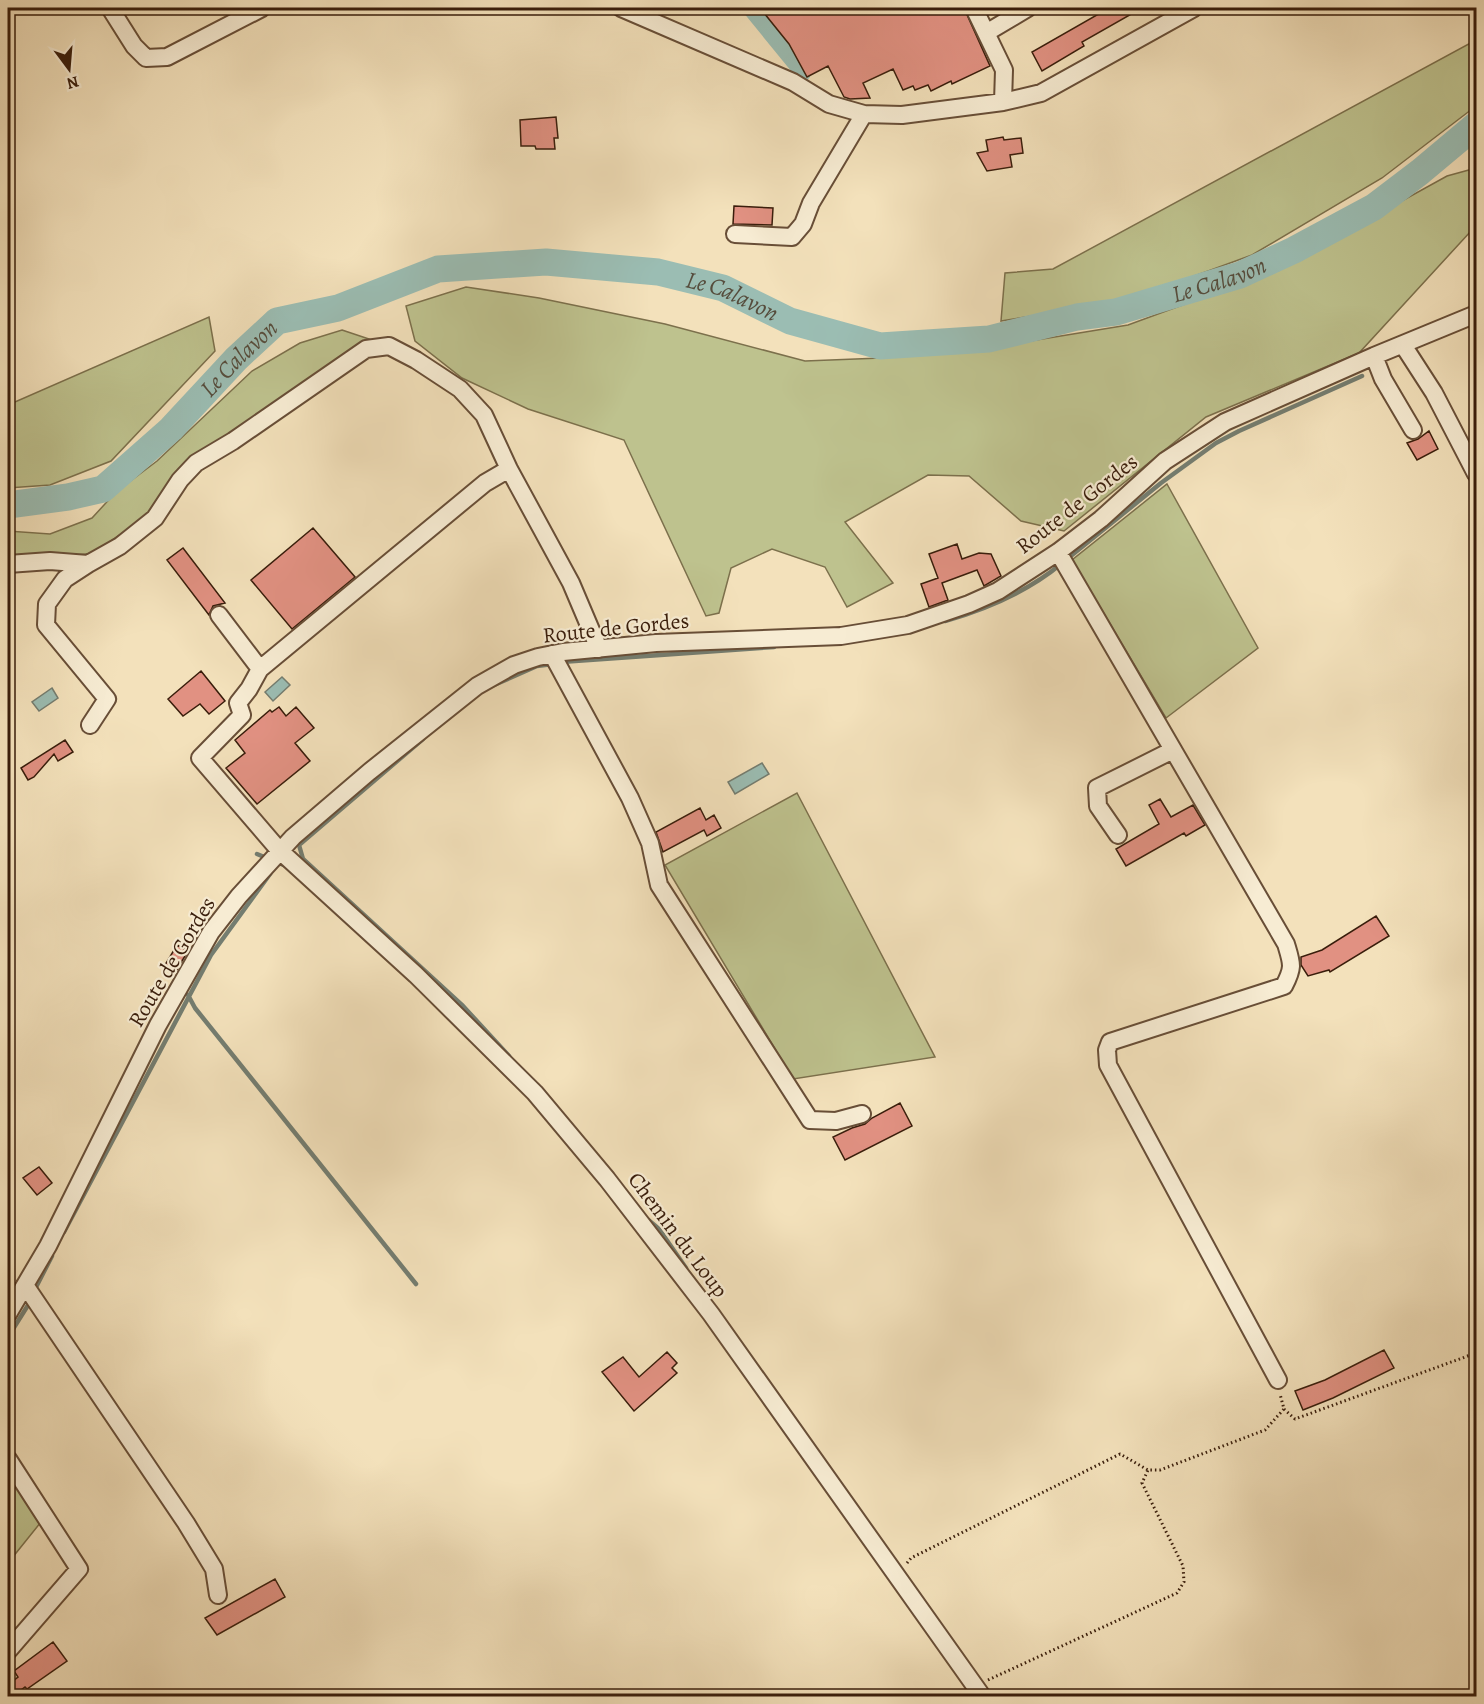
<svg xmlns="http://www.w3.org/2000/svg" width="1484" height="1704" viewBox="0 0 1484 1704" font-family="Alegreya,serif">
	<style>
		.green { fill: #bec28e; stroke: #7c704c; stroke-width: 1.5 }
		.water { fill: #9bbdb3; stroke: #747d70; stroke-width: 1.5 }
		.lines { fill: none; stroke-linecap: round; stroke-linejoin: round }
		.stream { stroke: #747d70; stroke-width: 4.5 }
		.canal { stroke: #9bbdb3; stroke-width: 16 }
		.river { stroke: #9bbdb3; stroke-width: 27 }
		.building { fill: #e19182; stroke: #391d0b; stroke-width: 1.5 }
		.minor-casing { stroke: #684e37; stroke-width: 20 }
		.path { stroke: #391d0b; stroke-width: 3; stroke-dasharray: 1.5 3; stroke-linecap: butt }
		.minor { stroke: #f7ecd3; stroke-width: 16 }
		.labels { text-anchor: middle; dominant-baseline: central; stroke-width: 4.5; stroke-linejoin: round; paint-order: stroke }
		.street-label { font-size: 22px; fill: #391d0b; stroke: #f7ecd3 }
		.water-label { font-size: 24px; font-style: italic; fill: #564d3d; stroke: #f7ecd3 }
	</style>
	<rect width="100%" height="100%" fill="#f3e1bb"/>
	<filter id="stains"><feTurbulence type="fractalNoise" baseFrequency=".00333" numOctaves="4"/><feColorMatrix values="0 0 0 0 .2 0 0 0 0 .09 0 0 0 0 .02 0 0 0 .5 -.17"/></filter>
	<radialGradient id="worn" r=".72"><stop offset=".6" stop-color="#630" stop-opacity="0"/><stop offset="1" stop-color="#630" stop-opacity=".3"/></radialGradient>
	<path class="green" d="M1476,40V106L1382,178L1252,255L1126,301L1001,321L1005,273L1053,269Z
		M1476,168V227L1471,231L1359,353L1206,417L1064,531L1021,521L969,476L928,475L845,522L893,583L847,607L825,567L772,549L731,568L719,613L706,616L624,440L528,409L462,378L415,341L406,306L466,287L539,298L665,324L805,361L881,358L1024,342L1128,325L1275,271L1447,176Z
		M209,317L215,351L111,461L50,485L8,488V405Z
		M342,330L369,339L272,408L148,515L92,554L21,557L8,559V531L50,534L92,518L116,492L157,461L252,371L300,343Z
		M1167,484L1258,648L1166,718L1072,560Z
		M797,793L935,1057L793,1079L665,865Z
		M8,1472L41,1522L8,1563Z"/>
	<path class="water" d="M282,677L290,685L273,701L265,692Z
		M52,688L58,698L39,711L32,702Z
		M762,763L769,774L735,794L728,782Z"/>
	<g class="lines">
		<path class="stream" d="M1067,559L1161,483L1216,443L1239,431L1362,376
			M945,621C987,609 1027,592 1061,564
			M561,662L774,647
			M494,685L537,666L553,664
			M423,739L299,845L303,859L463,1006L509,1056
			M257,854L286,866
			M188,995L195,1008L416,1284
			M646,1218L659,1229L686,1268
			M64,1232L211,955L270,874
			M34,1291L52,1256
			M8,1337L30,1302"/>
		<path class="canal" d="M750,8L803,73"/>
		<path class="river" id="s1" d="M8,505L68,497L103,489L171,429L236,359L277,321L338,308L438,269L546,262L658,272L723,288L790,321L880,346L989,339L1077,317L1116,312L1240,275L1294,250L1374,207L1420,172L1476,125"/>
	</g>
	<path class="building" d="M760,8H964L990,66L952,84L951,81L931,91L928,85L915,90L913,86L903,90L893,69L863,83L870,98L850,99L844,97L828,66L807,77L789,44Z
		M1109,8H1142L1082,42L1084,46L1042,71L1032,52Z
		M556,117L558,138H554L555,149H536L535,146H521L520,120Z
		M1003,137L1004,140L1021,138L1023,153L1010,155L1012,167L987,171L977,153L988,151L986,140Z
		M734,206L773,208L772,225L733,224Z
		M1429,431L1438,449L1417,460L1407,443L1418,439Z
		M313,528L355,577L292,629L251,580Z
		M957,544L962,559L979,553L991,554L1001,576L984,586L977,570L942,583L948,600L929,607L921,584L938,578L929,554Z
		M183,548L225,603L213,606L209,615L167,560Z
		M201,671L225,701L209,714L200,704L183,716L168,699Z
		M279,707L286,716L296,707L314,728L295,743L310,761L257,804L226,768L245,753L235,740L270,710L272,712Z
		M65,740L73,752L58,761L54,754L34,777L28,780L21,768Z
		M1160,799L1171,817L1193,805L1205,825L1186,836L1184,833L1126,866L1116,849L1159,824L1149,805Z
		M700,808L706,820L714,815L721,828L707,836L704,830L663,852L656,832Z
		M1376,916L1389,936L1330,972L1329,970L1308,976L1301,965V957L1322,950Z
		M177,945L188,951L176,971L165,965Z
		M900,1103L912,1126L845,1160L833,1137L852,1128L865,1124L872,1118Z
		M39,1167L52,1183L37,1195L23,1178Z
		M1384,1350L1394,1368L1333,1398L1303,1410L1295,1391L1325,1380Z
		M667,1352L677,1363L672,1368L677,1373L634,1411L602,1372L623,1357L639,1377Z
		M275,1579L285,1597L217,1635L205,1618Z
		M53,1642L67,1661L27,1689L25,1687L13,1696H8V1685L18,1677L14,1671Z"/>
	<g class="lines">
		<defs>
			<path id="minor" d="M110,8L134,46L146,58L167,57L262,8
				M621,8L793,82L829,104L864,114L902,115L1003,102L1041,93L1194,8
				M974,8L1004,70L1003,102
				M986,33L1028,8
				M735,234L792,237L803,224L811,203L864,114
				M1403,345L1434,393L1476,474
				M1374,356L1383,379L1413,430
				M509,469L485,483L260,669L249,689L238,703L242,715L200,758L279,850L416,975L535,1093L607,1179L711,1314L982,1696
				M1058,552L1286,944C1292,964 1294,967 1284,986L1110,1042L1107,1050L1108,1065L1278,1380
				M8,564L50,561L88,564L120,546L155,518L180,480L196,463L233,441L366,349L389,346L416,360L460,389L484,415L509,469L571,583L599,649
				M88,564L65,579L47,604L46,625L107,699L90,725
				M219,615L260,669
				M552,654L630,798L650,843L659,885L810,1120L836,1121L862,1114
				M1118,835L1098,806L1097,788L1173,750
				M25,1285L186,1523L214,1569L218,1595
				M8,1314L48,1246L158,1025L211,932L239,896L293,837L369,772L477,686L514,665L538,657L563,652L656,643L841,636L908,625L969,604L998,591L1058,552L1101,519L1165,461L1225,422L1374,356L1476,314
				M8,1459L79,1569L8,1651"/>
		</defs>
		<use href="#minor" class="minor-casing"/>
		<path class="path" d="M1284,1409L1295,1419L1476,1353
			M907,1563L911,1558L937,1545L1120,1454L1148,1470H1160L1265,1430L1284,1409L1280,1394
			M988,1680L1177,1593L1184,1582L1183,1566L1142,1483L1148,1470"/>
		<use href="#minor" class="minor"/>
	</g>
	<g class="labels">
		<g class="street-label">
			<text transform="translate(1077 504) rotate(-38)">Route de Gordes</text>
			<text transform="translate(616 628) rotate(-6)">Route de Gordes</text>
			<text transform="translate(172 962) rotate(-59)">Route de Gordes</text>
			<text transform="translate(678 1235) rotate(53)">Chemin du Loup</text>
		</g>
		<g class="water-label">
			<text stroke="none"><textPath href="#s1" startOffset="1311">Le Calavon</textPath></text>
			<text stroke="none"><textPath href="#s1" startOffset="807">Le Calavon</textPath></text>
			<text stroke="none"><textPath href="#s1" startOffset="285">Le Calavon</textPath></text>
		</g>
	</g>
	<rect width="1484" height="1704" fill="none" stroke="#f3e1bb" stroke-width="30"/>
	<rect x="9" y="9" width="1466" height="1686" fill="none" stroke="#391d0b" stroke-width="3"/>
	<rect x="15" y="15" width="1454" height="1674" fill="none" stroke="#391d0b" stroke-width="1.5"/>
	<g transform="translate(69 69) rotate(164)" stroke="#f7ecd3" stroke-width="4.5" paint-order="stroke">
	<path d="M0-4.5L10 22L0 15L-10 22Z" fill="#391d0b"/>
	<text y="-9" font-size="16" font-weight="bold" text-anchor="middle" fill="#391d0b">N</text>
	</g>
	<rect width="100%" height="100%" filter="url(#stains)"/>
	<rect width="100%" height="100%" fill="url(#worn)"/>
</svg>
